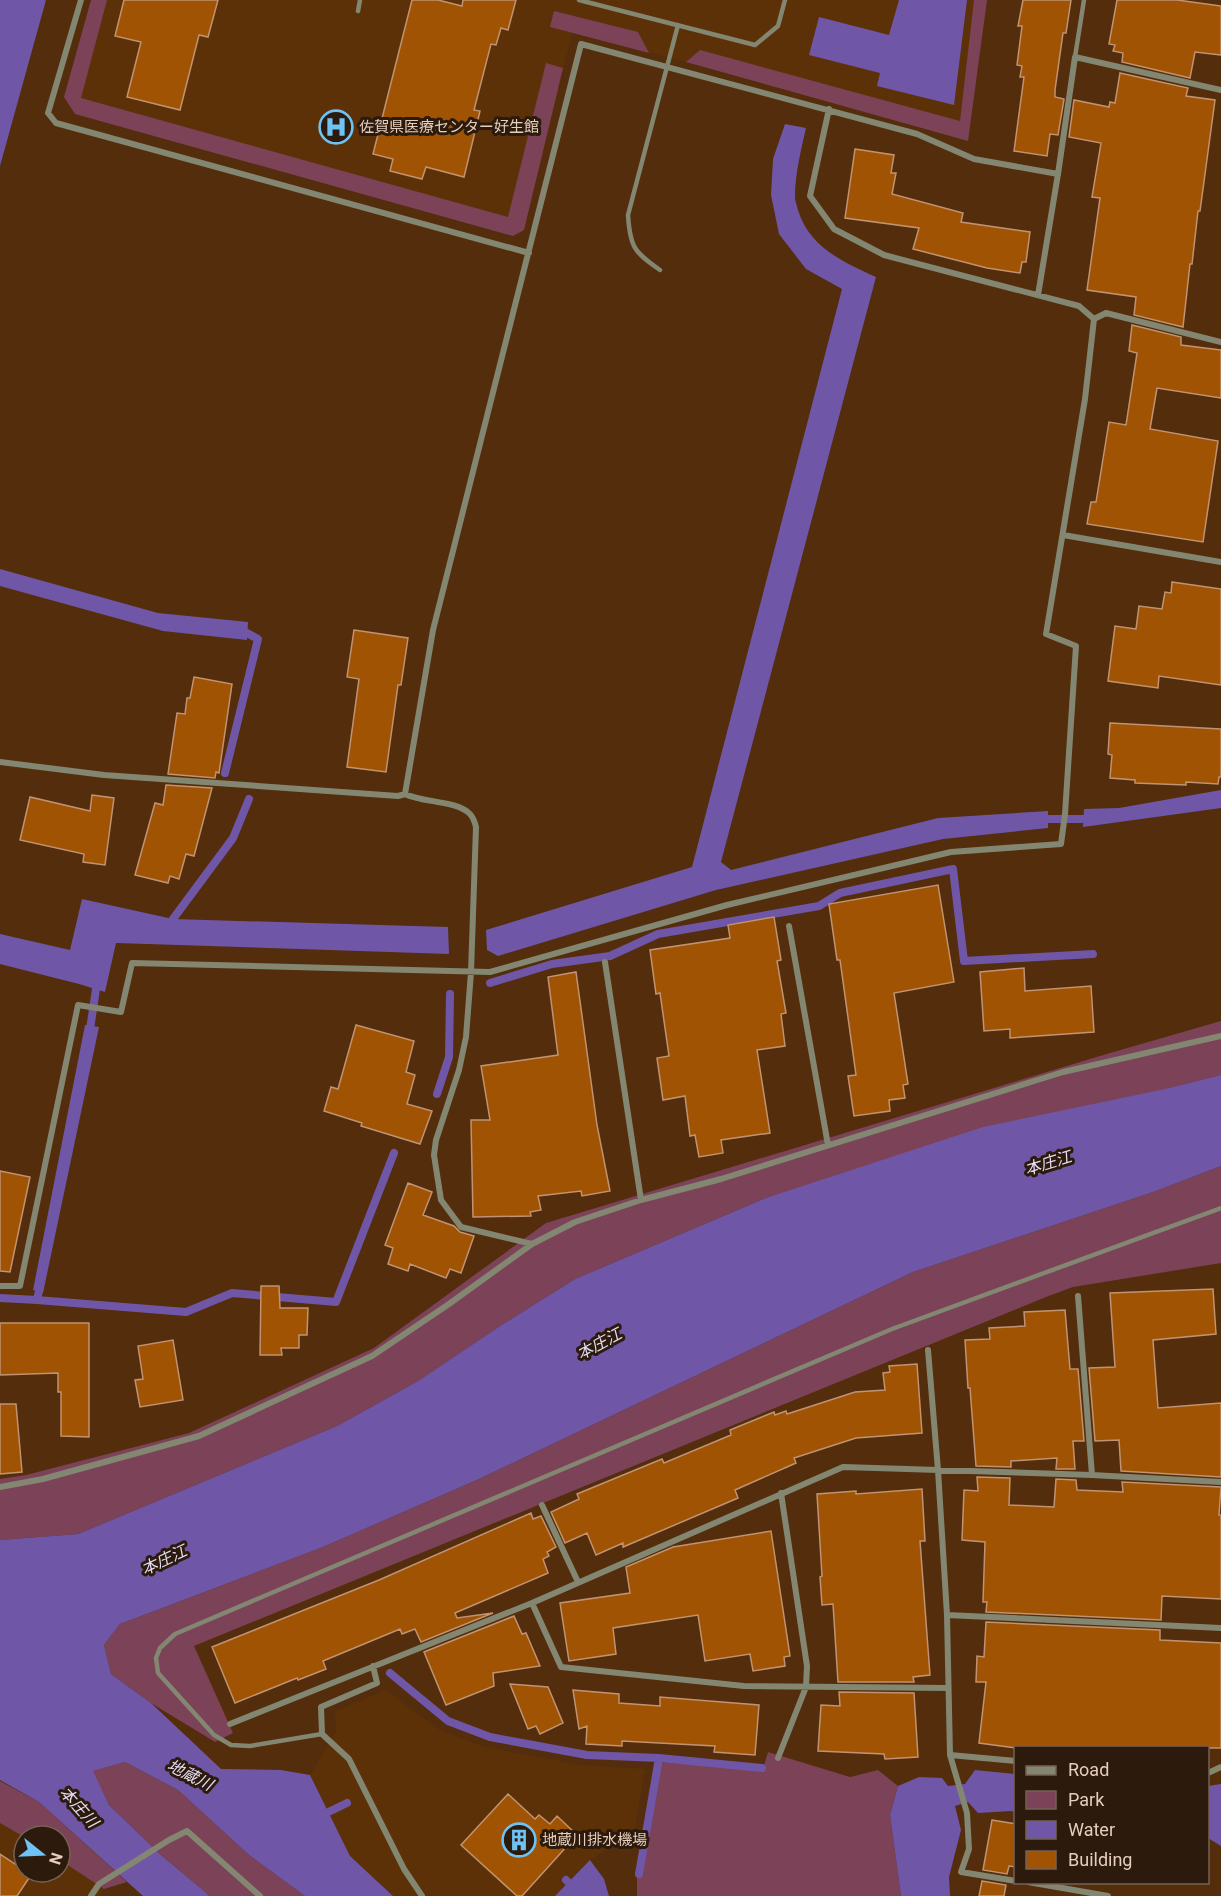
<svg xmlns="http://www.w3.org/2000/svg" width="1221" height="1896" viewBox="0 0 1221 1896" font-family="Roboto,'Noto Sans JP',sans-serif">
	<style>
		.built { fill: #5d3108 }
		.green { fill: #7b4258 }
		.water { fill: #7056a7 }
		.lines { fill: none; stroke-linecap: round; stroke-linejoin: round }
		.stream { stroke: #7056a7; stroke-width: 8 }
		.building { fill: #9f5303; stroke: #c19372; stroke-width: 1.5 }
		.service { stroke: #838771; stroke-width: 4.5 }
		.minor { stroke: #838771; stroke-width: 6 }
		.labels { text-anchor: middle; dominant-baseline: central; stroke-width: 6; stroke-linejoin: round; paint-order: stroke }
		.poi-label { font-size: 15px; fill: #e6cebd; stroke: #2c1a0d; text-anchor: start }
		.water-label { font-size: 16px; font-style: italic; fill: #e4def5; stroke: #2c1a0d }
	</style>
	<rect width="100%" height="100%" fill="#532d0c"/>
	<path class="built" d="M91,0H987L968,141L686,62L572,33L524,230L513,236L75,114L64,97Z
		M386,1690L438,1729L484,1747L582,1765L645,1769L634,1833L590,1860L555,1896H393L350,1856L310,1775L336,1732L335,1711Z
		M0,1823L24,1837V1872H60V1860L104,1889L100,1896H0Z"/>
	<path class="green" d="M91,0H107L81,98L508,217L546,63L563,68L524,230L513,236L75,114L64,97Z
		M974,0H987L968,141L686,62L700,50L960,121Z
		M554,11L638,32L649,53L550,27Z
		M1221,1021V1075L766,1198L575,1279L500,1326L418,1381L337,1426L78,1534L0,1540V1479L26,1475L189,1433L374,1348L546,1223L1110,1053Z
		M1221,1166V1263L1073,1287L1046,1297L194,1646L233,1733L215,1742L151,1703L111,1674L104,1645L120,1624L323,1547L479,1479L913,1272L1156,1191Z
		M768,1752L850,1777L878,1770L898,1786L890,1815L901,1896H637V1872L655,1762L763,1769Z
		M125,1762L178,1790L249,1855L305,1896H210L161,1855L109,1805L92,1771Z
		M0,1781L39,1802L127,1882L104,1889L60,1860V1836L24,1837L0,1823Z"/>
	<path class="water" d="M0,0H46L0,166Z
		M899,0H967L954,105L877,86L880,73L809,55L819,17L889,35Z
		M785,124L806,128C801,150 795,174 795,197C795,201 797,206 798,210C809,247 843,262 876,277L721,862L731,870L938,818L1048,811V828L943,839L716,890L498,956L487,950L486,930L692,867L842,289L806,269L779,234L771,195L773,159Z
		M0,569L158,613L248,622L247,640L163,631L0,586Z
		M1221,790V808L1083,827L1084,809L1119,808Z
		M82,899L173,919L448,927L449,954L116,943L105,992L79,984L0,964V934L70,950Z
		M85,1025L99,1027L43,1293L33,1290Z
		M1221,1075V1166L1156,1191L913,1272L479,1479L323,1547L120,1624L104,1645L111,1674L151,1703L221,1769L281,1770L310,1775L350,1856L393,1896H305L249,1855L178,1790L125,1762L93,1771L109,1805L161,1855L210,1896H143L39,1802L0,1780V1540L78,1534L337,1426L418,1381L500,1326L575,1279L766,1198L983,1127L1170,1088Z
		M975,1770L1015,1774V1812L1011,1811L978,1813L968,1802L955,1806L961,1830L949,1877L950,1896H901L890,1815L898,1786L919,1777L942,1778L948,1786L965,1784Z
		M1221,1784V1846L1208,1838V1786Z
		M590,1860L604,1879L609,1896H555Z"/>
	<g class="lines">
		<path class="stream" d="M225,773L258,639L247,633L236,631
			M1049,819H1083
			M173,919L233,838L249,799
			M490,983L552,964L610,956L658,934L819,906L840,893L953,869L964,961L1093,954
			M89,1036L96,989
			M437,1094L449,1057L450,994
			M0,1298L37,1300L41,1281
			M37,1300L186,1312L232,1293L336,1302L394,1153
			M390,1673L448,1721L490,1737L587,1755L659,1758
			M318,1817L347,1803
			M639,1874L659,1758L762,1768
			M566,1880L579,1893L580,1896"/>
	</g>
	<path class="building" d="M124,0H218L208,37L199,35L180,110L127,97L141,42L115,36Z
		M412,0H438L462,6L463,0H516L508,30L501,28L496,45L491,44L474,110L480,111L464,177L426,167L422,179L390,171L393,159L373,154Z
		M1023,0H1071L1066,33H1063L1055,90V97L1064,99L1058,135L1050,134L1047,156L1014,151L1024,77H1020L1022,66L1017,65L1022,26H1018Z
		M1117,0H1177L1221,6V55L1195,52L1190,78L1122,62L1123,53L1113,51L1115,45L1109,44Z
		M1120,73L1188,88L1186,96L1215,100L1200,211H1198L1192,264H1190L1183,327L1134,315L1136,297L1087,290L1100,198L1092,197L1101,143L1069,137L1074,100L1109,107L1110,102L1115,103Z
		M855,149L894,155L891,173H896L892,194L963,213L961,222L1030,232L1026,262H1022L1020,273L987,268L913,249L919,228L845,218Z
		M1132,325L1181,337V345L1221,350V398L1157,388L1150,429L1218,441L1203,542L1087,524L1091,502H1096L1109,422L1126,425L1137,353L1129,351Z
		M1172,582L1221,589V685L1159,676L1158,688L1108,681L1115,626L1136,629L1139,606L1162,609L1165,592L1171,593Z
		M354,630L408,638L401,685H398L386,772L347,767L359,679L347,677Z
		M194,677L232,684L219,773L216,772L215,778L168,774L177,713L185,714L187,698H190Z
		M1110,723L1221,729V777H1219L1218,784L1186,782V785L1135,783V780L1110,778L1112,755L1108,754Z
		M166,785L212,788L194,856L186,854L179,879L170,876L168,883L135,875L155,803L163,805Z
		M92,795L114,798L105,865L83,862L84,854L20,840L30,797L90,811Z
		M938,885L954,982L894,993L908,1084L903,1085L905,1098L889,1100L890,1111L854,1116L848,1076L856,1075L840,960H837L829,904Z
		M774,917L781,960L777,961L786,1013L781,1014L785,1046L757,1050L770,1133L721,1140L723,1153L699,1157L695,1135L690,1136L685,1096L663,1100L657,1058L669,1056L660,993L656,994L650,950L730,938L728,925Z
		M1024,968L1025,991L1091,986L1094,1032L1010,1038V1029L984,1031L980,972Z
		M576,972L597,1125L610,1191L582,1196L581,1191L538,1196L541,1210L530,1212L531,1216L473,1217L471,1120H490L481,1066L558,1055L548,977Z
		M356,1025L414,1041L406,1072L415,1075L407,1104L432,1111L420,1144L361,1126L362,1123L324,1111L331,1087L338,1089Z
		M0,1171L30,1177L10,1272L0,1271Z
		M408,1183L432,1192L423,1215L454,1226L460,1232L474,1236L461,1273L450,1269L446,1278L410,1264L408,1271L388,1264L393,1248L385,1245Z
		M261,1286H279L280,1308H308L307,1335H299V1348H281L282,1355H260Z
		M1213,1289L1216,1334L1153,1340L1158,1408L1221,1403V1477L1121,1471L1119,1440L1095,1441L1089,1368L1115,1367L1110,1293Z
		M1065,1310L1070,1369H1078L1084,1441H1073L1075,1469H1056L1057,1458L1011,1461V1467L976,1466L970,1388H968L965,1340L990,1339L989,1328L1025,1326L1024,1312Z
		M0,1323H89V1437L61,1436V1392H58V1373L0,1375Z
		M173,1340L183,1400L140,1407L135,1380L143,1379L138,1346Z
		M917,1364L922,1433L856,1438L794,1458L796,1463L735,1490L738,1498L623,1547V1543L596,1555L587,1533L565,1543L551,1512L579,1499L577,1494L662,1459L664,1463L731,1435L730,1430L774,1412L775,1415L786,1411L787,1414L855,1392L885,1390L883,1373L890,1372L889,1366Z
		M0,1404H16L22,1472L0,1474Z
		M977,1477L1010,1478L1009,1505L1054,1507L1056,1479L1076,1480L1077,1490L1123,1492L1122,1482L1221,1487L1219,1515H1221V1599L1162,1596L1161,1620L986,1612L987,1602H983L985,1542L962,1540L964,1490L978,1491Z
		M922,1489L925,1541H920L930,1675L913,1677L914,1682H838L833,1604L822,1605L820,1577L822,1576L817,1494L856,1491V1494Z
		M531,1513L533,1519L541,1516L556,1547L547,1552L549,1556L543,1559L548,1573L455,1613L457,1618L493,1613L421,1642L415,1629L402,1634L400,1629L323,1661L326,1669L298,1680L297,1678L235,1703L212,1647L379,1580Z
		M771,1531L790,1656L784,1657L785,1666L753,1671L750,1654L705,1661L698,1615L613,1628L616,1654L569,1661L560,1603L630,1593L626,1567L673,1547Z
		M514,1616L522,1634L526,1633L540,1666L493,1673L494,1686L446,1705L424,1652Z
		M986,1622L1160,1630V1640L1221,1643V1748H1016L979,1743L986,1682H976L977,1656L984,1657Z
		M510,1684L548,1687L563,1723L540,1734L536,1726L528,1729Z
		M573,1690L619,1694V1703L660,1706V1697L759,1705L755,1755L714,1752L715,1746L622,1741V1746L586,1744L587,1726L579,1729Z
		M839,1692L914,1693L918,1757L885,1759L884,1754L818,1751L821,1705L840,1706Z
		M508,1794L535,1819L539,1815L550,1824L557,1816L577,1835L522,1896H517L461,1845Z
		M992,1820L1016,1824V1867L1009,1866L1007,1874L983,1870Z
		M0,1854L24,1870V1872L31,1875L17,1896H0Z
		M982,1881L1006,1885L1004,1896H979Z"/>
	<g class="lines">
		<path class="service" d="M579,0L755,45L778,26L785,0
			M358,11L360,0
			M1075,57L1084,0
			M660,270C634,252 630,247 628,215L678,25
			M322,1734L250,1746L231,1745L214,1735L158,1673L156,1658L160,1648L175,1634L892,1329L1221,1208"/>
		<path class="minor" d="M81,0L48,113L56,123L529,253
			M1038,295L1058,174
			M1094,319L1106,313L1221,342
			M1063,535L1221,562
			M0,762L104,775L398,796L405,794C423,803 456,800 470,814C473,817 475,823 476,827L471,972L466,1037L459,1070L436,1140L434,1155L441,1200L461,1227L532,1244
			M405,794L433,630L581,44L917,134L974,159L1058,174L1075,57L1221,90
			M789,926L828,1145
			M605,962L641,1200
			M0,1286H20L78,1005L121,1012L132,963L490,972L727,905L951,852L1061,844L1065,814L1076,646L1046,634L1085,399L1094,319L1079,306L884,255L834,229L810,196L829,109
			M1078,1296L1092,1475
			M928,1350L938,1470L947,1615L950,1755L1016,1761
			M0,1487L43,1479L199,1436L372,1356L449,1304L532,1244L575,1222L641,1200L721,1179L1063,1072L1221,1036
			M542,1505L578,1582
			M532,1603L561,1667L744,1686L948,1688
			M947,1615L1221,1628
			M373,1666L377,1683L321,1707L322,1734L349,1759L404,1869L422,1896
			M230,1724L532,1603L843,1467L1092,1475L1221,1482
			M950,1755L967,1813L969,1849L961,1872L1016,1881
			M778,1758L806,1687L807,1666L781,1493
			M1208,1773L1221,1767
			M1028,1882L1108,1896
			M91,1896L99,1884L169,1840L187,1831L260,1896"/>
	</g>
	<defs>
		<symbol id="hospital-ring" viewBox="-11 -11 22 22"><circle r="9.5" fill="#2c1a0d" stroke="#6fc2f4" stroke-width="1.5"/><path d="M-5-5h3v3.5h4V-5h3V5h-3V1.5h-4V5h-3Z" fill="#6fc2f4"/></symbol>
		<symbol id="building-ring" viewBox="-11 -11 22 22"><circle r="9.5" fill="#2c1a0d" stroke="#6fc2f4" stroke-width="1.5"/><path d="M-4-6H4V6H1V3H-1V6H-4ZM-2.5-4.3h1.7v1.8h-1.7ZM.8-4.3h1.7v1.8H.8ZM-2.5-1h1.7V.8h-1.7ZM.8-1h1.7V.8H.8Z" fill="#6fc2f4"/></symbol>
	</defs>
	<g fill-rule="evenodd">
		<use href="#hospital-ring" x="317" y="108" width="38" height="38"/>
		<use href="#building-ring" x="500" y="1821" width="38" height="38"/>
	</g>
	<g class="labels">
		<g class="poi-label">
			<text x="359" y="127">佐賀県医療センター好生館</text>
			<text x="542" y="1840">地蔵川排水機場</text>
		</g>
		<g class="water-label">
			<text transform="translate(1048 1163) rotate(-17)">本庄江</text>
			<text transform="translate(599 1344) rotate(-28)">本庄江</text>
			<text transform="translate(164 1560) rotate(-25)">本庄江</text>
			<text transform="translate(190 1775) rotate(27)">地蔵川</text>
			<text transform="translate(79 1807) rotate(48)">本庄川</text>
		</g>
	</g>
	<rect x="1014" y="1746" width="195" height="138" fill="#2c1a0d" stroke="#766253" stroke-width="1.5"/>
	<rect x="1026" y="1766" width="30" height="9" fill="#838771" stroke="#766253" stroke-width="1.5"/>
	<text x="1068" y="1776" font-size="18" fill="#e6cebd">Road</text>
	<rect x="1026" y="1791" width="30" height="18" fill="#7b4258" stroke="#766253" stroke-width="1.5"/>
	<text x="1068" y="1806" font-size="18" fill="#e6cebd">Park</text>
	<rect x="1026" y="1821" width="30" height="18" fill="#7056a7" stroke="#766253" stroke-width="1.5"/>
	<text x="1068" y="1836" font-size="18" fill="#e6cebd">Water</text>
	<rect x="1026" y="1851" width="30" height="18" fill="#9f5303" stroke="#766253" stroke-width="1.5"/>
	<text x="1068" y="1866" font-size="18" fill="#e6cebd">Building</text>
	<g transform="translate(42 1854) rotate(108)"><circle r="28" fill="#2c1a0d" stroke="#766253" stroke-width="1.5"/>
	<path d="M0-4.5L10 22L0 15L-10 22Z" fill="#6fc2f4"/>
	<text y="-9" font-size="16" font-weight="bold" text-anchor="middle" fill="#e6cebd">N</text>
	</g>
</svg>
